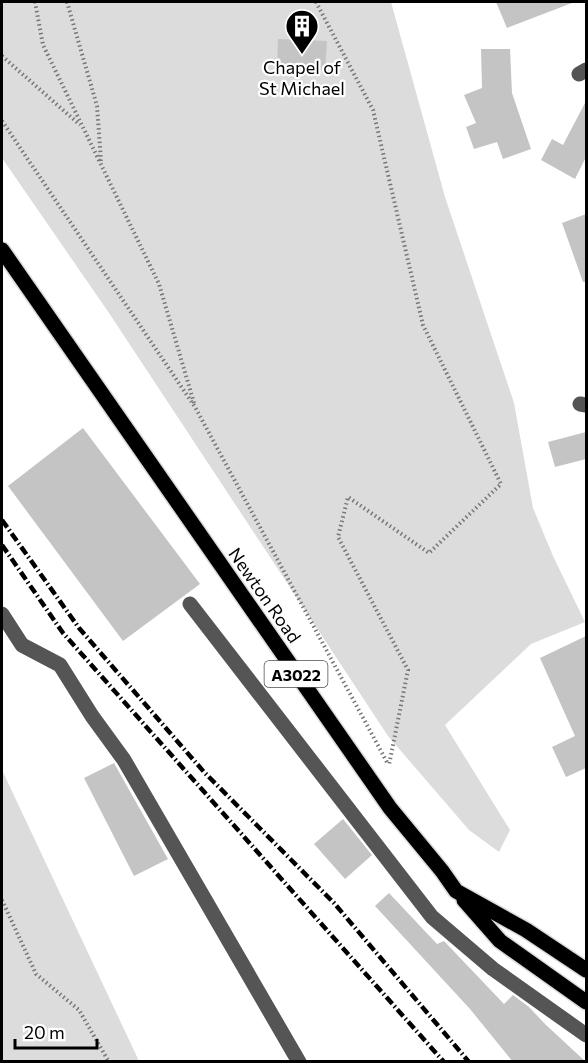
<svg xmlns="http://www.w3.org/2000/svg" width="588" height="1063" viewBox="0 0 588 1063" font-family="Commissioner,sans-serif">
	<style>
		.green { fill: #dcdcdc }
		.building { fill: #c4c4c4 }
		.lines { fill: none; stroke-linecap: round; stroke-linejoin: round }
		.major-casing { stroke: #dbdbdb; stroke-width: 18 }
		.path { stroke: #777; stroke-width: 4; stroke-dasharray: 1.5 3; stroke-linecap: butt }
		.minor { stroke: #555; stroke-width: 15 }
		.major { stroke: #000; stroke-width: 15 }
		.rail { stroke: #000; stroke-width: 4.5; stroke-dasharray: 9 3 1.5 3; stroke-linecap: butt }
		.labels { text-anchor: middle; dominant-baseline: central; stroke-width: 4.5; stroke-linejoin: round; paint-order: stroke }
		.shield { fill: #fff; stroke: #4c4c4c; stroke-width: 1.5 }
		.shield-label { font-size: 16px; font-weight: bold; fill: #000 }
		.poi-label { font-size: 18px; fill: #000; stroke: #fff }
		.street-label { font-size: 18px; fill: #000; stroke: #fff }
	</style>
	<rect width="100%" height="100%" fill="#fff"/>
	<path class="green" d="M2,2H391L445,197L514,403L533,508L553,556L585,622L531,644L445,725L510,830L499,852L469,830L388,736L109,313L2,158Z
		M2,770L139,1061H2Z"/>
	<path class="building" d="M496,2H571L572,3L507,28Z
		M278,39L327,41L325,70L277,69Z
		M481,49H510L512,93L531,149L503,159L497,142L474,149L466,127L476,123L464,95L482,88Z
		M586,101V157L575,179L541,160L552,139L563,145Z
		M586,214V282H583L562,223Z
		M83,428L200,584L123,641L8,486Z
		M586,432V459L555,467L548,442Z
		M586,636V768L566,777L552,747L575,736L540,658Z
		M114,763L168,859L134,876L84,778Z
		M343,819L372,855L345,879L314,844Z
		M389,893L437,944L444,941L504,1004L513,995L529,1007L545,1024L586,1062H513L470,1009L375,906Z"/>
	<g class="lines">
		<defs>
			<path id="major" d="M2,250L390,808L442,871L456,891L526,930L586,970
				M464,900L500,941L586,1002"/>
		</defs>
		<use href="#major" class="major-casing"/>
		<path class="path" d="M35,2L43,45L159,284L194,403
			M67,2L97,106L101,161
			M316,2L373,110L423,325L501,484L429,553L348,497L338,537L408,670L389,765
			M2,56L80,125
			M2,121L195,407L388,764
			M2,900L36,974L79,1010L109,1062"/>
		<path class="minor" d="M579,74L586,70
			M580,404L586,405
			M190,604L432,917L493,969L586,1035
			M2,614L22,645L60,665L92,716L124,760L299,1062"/>
		<use href="#major" class="major"/>
		<path class="rail" d="M2,520L79,628L204,772L334,903L469,1062
			M2,545L63,633L444,1062"/>
	</g>
	<defs>
		<symbol id="building-pin" viewBox="-11 -11 22 30"><path d="M0 17L-7.5 6A9.5 9.5 0 1 1 7.5 6Z" fill="#000" stroke="#fff"/><path d="M-4-6H4V6H1V3H-1V6H-4ZM-2.5-4.3h1.7v1.8h-1.7ZM.8-4.3h1.7v1.8H.8ZM-2.5-1h1.7V.8h-1.7ZM.8-1h1.7V.8H.8Z" fill="#fff"/></symbol>
	</defs>
	<g fill-rule="evenodd">
		<use href="#building-pin" x="283" y="7" width="38" height="52"/>
	</g>
	<g class="labels">
		<rect class="shield" x="264.5" y="661" width="63" height="26" rx="4.5"/>
		<g class="shield-label">
			<text x="296" y="674">A3022</text>
		</g>
		<g class="poi-label">
			<text x="302" y="67">Chapel of<tspan x="302" dy="21">St Michael</tspan></text>
		</g>
		<g class="street-label">
			<text transform="translate(265 595) rotate(55)">Newton Road</text>
		</g>
	</g>
	<rect width="588" height="1063" fill="none" stroke="#000000" stroke-width="6"/>
	<path d="M15 1039v9h82v-9" fill="none" stroke="#000000" stroke-width="3"/>
	<text x="24" y="1039" font-size="18" fill="#000000" stroke="#ffffff" stroke-width="4.5" paint-order="stroke">20 m</text>
</svg>
